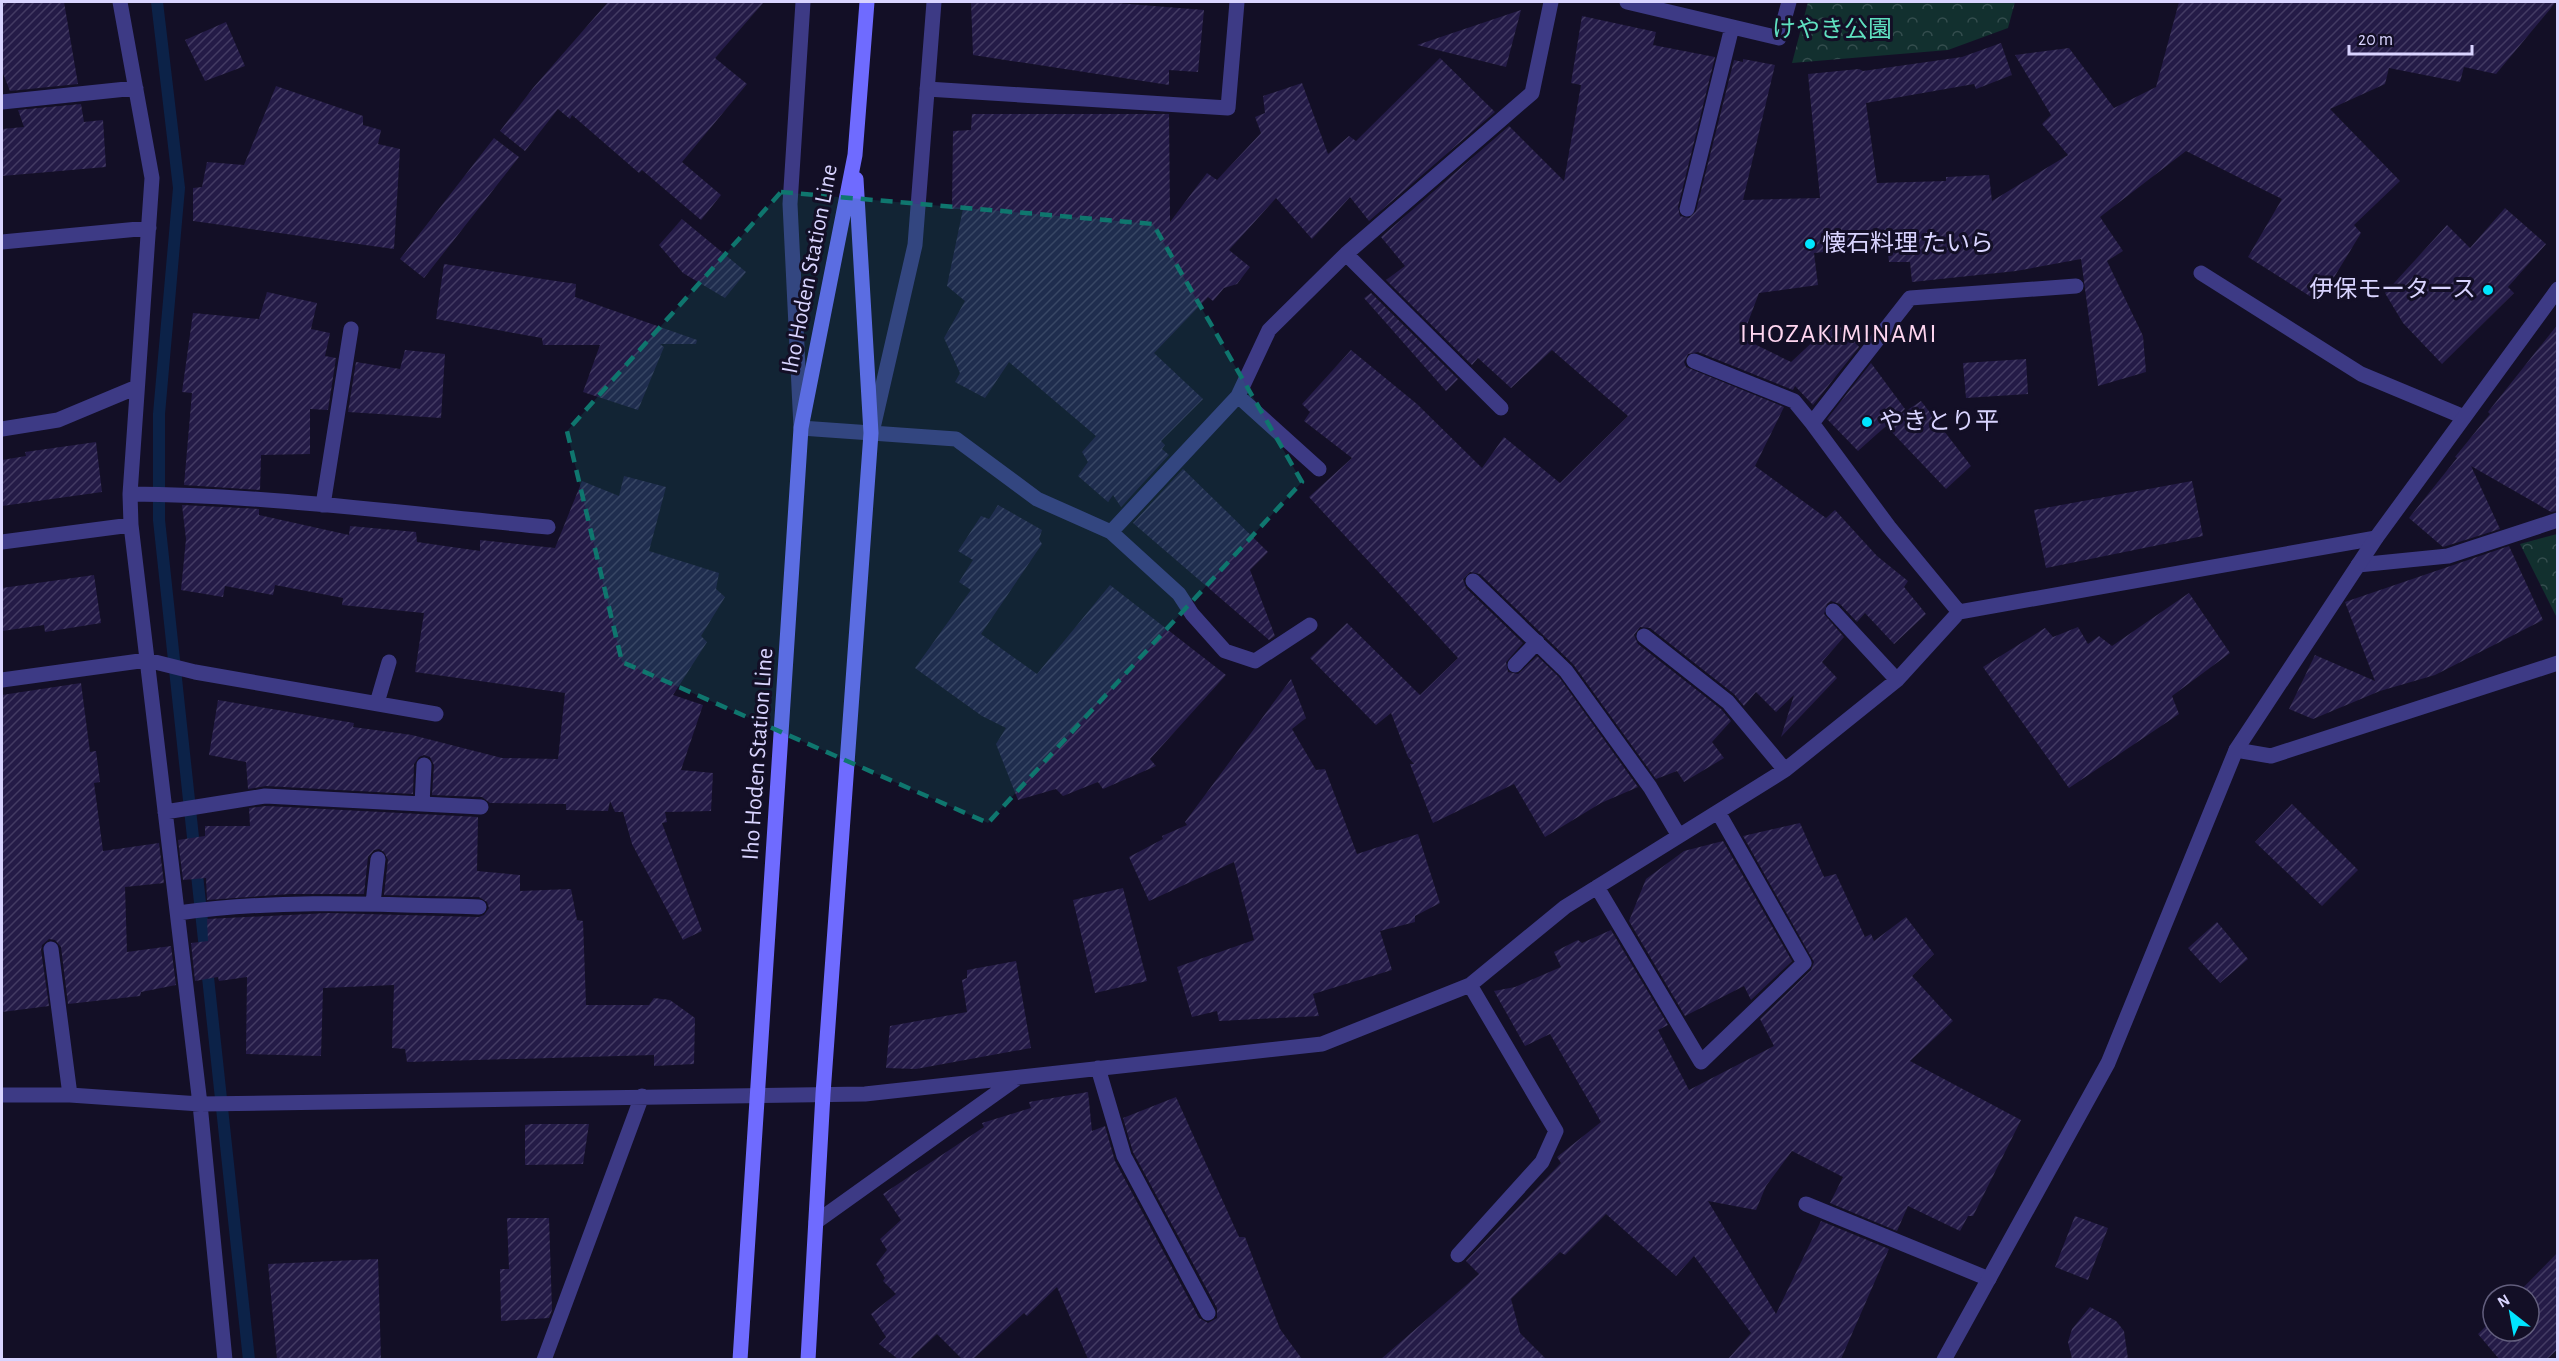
<svg xmlns="http://www.w3.org/2000/svg" width="2559" height="1361" viewBox="0 0 2559 1361" font-family="'Alegreya Sans','Noto Sans JP',sans-serif">
	<style>
		.forest { fill: url(#forest-crowns) }
		.lines { fill: none; stroke-linecap: round; stroke-linejoin: round }
		.stream { stroke: #0c2248; stroke-width: 12 }
		.building { fill: url(#building-hatch) }
		.minor { stroke: #3d3a85; stroke-width: 15 }
		.tertiary { stroke: #3d3a85; stroke-width: 15 }
		.secondary { stroke: #6f6bff; stroke-width: 15 }
		.marked { fill: #0f766e; fill-opacity: 0.2; stroke: #0f766e; stroke-width: 4.5; stroke-dasharray: 12 8; stroke-linejoin: round }
		.poi-dot { fill: #00e5ff; stroke: #130f26; stroke-width: 2 }
		.labels { text-anchor: middle; dominant-baseline: central; stroke-width: 6; stroke-linejoin: round; paint-order: stroke }
		.park-label { font-size: 24px; fill: #5fe0c0; stroke: #130f26 }
		.poi-label { font-size: 24px; fill: #d9d4ff; stroke: #130f26; text-anchor: start }
		.street-label { font-size: 24px; fill: #d9d4ff; stroke: #130f26 }
		.neighbourhood-label { font-size: 26px; letter-spacing: 1.5px; fill: #ffd6f0; stroke: #130f26 }
	</style>
	<defs>
		<pattern id="forest-crowns" width="20" height="18" patternUnits="userSpaceOnUse" patternTransform="scale(1.5)"><rect width="20" height="18" fill="#12302f"/><path d="M2 6a3 3 0 1 1 6 0M12 15a3 3 0 1 1 6 0" fill="none" stroke="#344d4e"/></pattern>
		<pattern id="building-hatch" width="6" height="6" patternUnits="userSpaceOnUse" patternTransform="scale(1.5)"><rect width="6" height="6" fill="#241b47"/><path d="M-1 1l2-2M0 6l6-6M5 7l2-2" fill="none" stroke="#433b63"/></pattern>
	</defs>
	<rect width="100%" height="100%" fill="#130f26"/>
	<path class="forest" d="M1808,2H2015L2008,28L1948,50L1792,63Z
		M2557,534H2558L2557,618L2520,544Z"/>
	<g class="lines">
		<path class="stream" d="M157,2L179,188L159,414V520L249,1360"/>
	</g>
	<path class="building" d="M2,2H64L78,84L10,91L2,71Z
		M608,2H764L715,58L747,84L682,162L721,195L701,220L642,170L639,173L572,115L570,119L558,109L525,151L500,131L533,88Z
		M971,2H1104L1204,10L1198,72L1169,70V85L973,55Z
		M2179,2H2556L2496,74L2464,67L2460,82L2389,68L2385,84L2330,109L2400,181L2354,225L2361,233L2319,302L2248,257L2282,199L2186,151L2100,217L2123,251L2107,261L2143,336L2146,372L2098,386L2081,259L2016,271L1912,282L1910,262H1889L1887,246L1814,253L1818,285L1759,293L1742,338L1791,362L1833,323L1850,333L1859,347L1813,405L1795,386L1793,390L1698,352L1688,354L1684,362L1686,367L1784,407L1755,466L1826,518L1835,510L1877,556L1908,581L1904,587L1926,614L1894,644L1865,613L1857,622L1840,604L1831,601L1827,604L1824,614L1844,637L1822,662L1837,678L1781,737L1794,695L1776,712L1756,692L1744,706L1734,694L1650,628L1640,627L1634,635L1638,644L1721,709L1731,721L1712,742L1724,758L1684,782L1677,771L1656,779L1573,664L1480,574L1470,572L1463,579L1466,588L1523,643L1506,662L1508,672L1518,674L1537,656L1559,677L1638,787L1601,803L1545,837L1514,784L1433,823L1410,764H1414L1408,757L1391,713L1376,725L1310,658L1347,623L1420,695L1458,658L1309,497L1352,458L1304,421L1310,412L1302,404L1351,350L1417,404L1482,468L1504,437L1560,483L1628,416L1552,350L1511,388L1478,358L1472,365L1386,280L1405,266L1381,237L1509,126L1564,181L1581,85L1571,83L1582,16L1656,32L1653,45L1715,57L1678,207L1680,216L1689,218L1696,211L1734,60L1743,62V59L1775,65L1743,200L1820,198L1808,74L1859,69L1863,71L1962,57L2001,43L2012,75L1976,89L1974,84L1866,103L1877,183L1946,181V177L1989,175L1992,201L2068,155L2042,124L2051,115L2015,55L2069,48L2114,108L2156,87Z
		M1521,10L1506,67L1417,45Z
		M226,22L245,66L205,81L185,40Z
		M1440,58L1495,112L1369,221L1350,197L1312,239L1276,198L1229,250L1250,267L1237,284L1224,288L1213,301L1208,297L1154,353L1203,399L1161,441L1165,445L1162,449L1169,455L1121,507L1113,495L1108,502L1078,476L1088,462L1082,452L1096,436L1009,362L985,398L955,382L960,373L944,338L965,301L947,286L963,209H952L953,131L971,130L972,114H1169L1170,222L1207,173L1217,180L1261,133L1255,117L1265,113L1263,96L1302,83L1328,154L1349,136L1356,141Z
		M276,86L363,116V125L381,130L378,144L400,149L394,249L193,221V188L202,187L207,162L244,165Z
		M81,104L84,122L103,120L106,167L2,176V129L24,127L18,110Z
		M494,138L519,157L424,278L400,259Z
		M2505,208L2546,244L2508,287L2514,293L2442,364L2403,323L2385,293L2447,225L2470,248Z
		M682,219L746,272L725,298L683,273L659,245Z
		M444,264L576,284L575,297L697,340L696,344H660L664,347L638,410L583,392L600,345H543L542,338L436,319Z
		M267,292L317,303L311,329L330,333L325,356L336,358L328,410L310,409V454L261,455L260,490L184,485L192,393L182,392L193,313L259,319Z
		M1371,293L1458,379L1446,391L1364,298Z
		M2558,324V511L2551,512L2471,466L2500,529L2443,547L2409,518L2457,458L2455,457L2490,414L2488,412Z
		M405,350L445,354L441,418L348,412L356,362L400,369Z
		M2026,359L2028,394L1966,398L1963,363Z
		M1871,363L1905,409L1897,417L1921,401L1971,466L1946,489L1886,426L1858,451L1827,419Z
		M96,442L102,492L2,506V460L26,456L25,452Z
		M1183,469L1268,552L1250,570L1275,636L1269,640L1133,523Z
		M624,476L666,487L649,551L719,573L716,589L725,597L701,636L707,642L673,695L703,705L681,770L713,773L711,811L665,812L667,822L662,823L702,931L683,940L632,844L623,812H615L610,801L608,811L566,810V804L490,803L482,797L432,795L434,765L430,757L424,755L419,757L414,764L413,794L266,786L248,789L246,762L209,755L218,700L354,723L353,727L412,735L502,758L558,759L565,693L415,672L424,613L342,605L343,598L275,585L273,595L225,586L223,597L181,590L186,539L182,505L259,509V515L349,535L350,526L416,532L417,542L480,551V540L555,548L582,481L619,496Z
		M2192,481L2203,536L2046,568L2034,510Z
		M998,505L1042,530L1039,539L1042,544L981,634L1037,674L1110,585L1226,675L1150,759L1156,766L1103,789L1098,782L1063,796L1056,789L1018,800L996,744L1006,728L982,716L915,668L971,590L959,582L973,560L958,551L981,516L989,519Z
		M2509,546L2543,620L2435,675L2380,691L2313,719L2289,709L2315,655L2375,681L2345,602Z
		M94,575L101,623L45,632L44,625L2,631V588Z
		M2189,593L2230,653L2172,696L2179,714L2069,788L1983,667L2045,628L2053,637L2078,627L2088,644L2099,636L2112,646Z
		M1291,679L1306,718L1292,729L1316,770L1325,769L1357,854L1418,834L1440,903L1415,916V922L1380,931L1392,970L1313,994L1319,1016L1219,1021L1217,1011L1192,1017L1177,967L1254,940L1234,862L1149,901L1129,857L1163,839L1162,836L1187,825L1185,822Z
		M81,683L90,752L96,751L100,782L94,783L103,851L159,843L164,883L125,887L127,952L171,946L176,985L141,992L140,996L68,1004L61,947L55,940L49,939L42,945L41,950L49,1006L2,1012V695Z
		M2292,804L2358,870L2322,906L2255,842Z
		M266,806L478,817L477,871L520,875V891L571,889L577,920L583,921L586,1005H649L654,998L670,1000L695,1018L694,1064L654,1066V1055L407,1062L405,1049L392,1048L394,985L323,988L321,1056L246,1054L247,977L219,981L218,977L195,981L191,943L208,941L207,919L328,913L479,917L484,915L489,908L487,902L479,897L384,895L388,860L384,852L379,849L374,850L368,857L364,894H290L207,900L206,878L183,880L178,840L205,836V826H250L249,808Z
		M1800,823L1824,877L1836,874L1865,937L1871,934L1874,941L1906,917L1934,954L1912,976L1953,1021L1910,1061L2021,1120L1973,1216H1968L1960,1231L1908,1206L1897,1231L1830,1203L1843,1177L1792,1151L1766,1186L1756,1210L1708,1201L1776,1314L1821,1221L1889,1249L1841,1359H1728L1751,1333L1694,1256L1676,1276L1606,1214L1565,1255L1560,1252L1511,1299L1520,1333L1546,1359H1381L1479,1274L1466,1261L1561,1163L1557,1157L1601,1122L1550,1034L1525,1046L1494,991L1515,987L1561,967L1554,952L1578,940L1582,943L1611,930L1668,1025L1658,1030L1689,1090L1774,1046L1760,1019L1811,970L1814,962L1743,836Z
		M1723,841L1792,961L1751,1000L1744,986L1685,1016L1629,921L1646,879L1684,851Z
		M1123,888L1147,981L1095,993L1073,900Z
		M2217,922L2248,959L2220,983L2188,948Z
		M1016,961L1031,1048L916,1069L886,1068L890,1026L967,1012L962,980L967,978V970Z
		M1088,1092L1092,1131L1105,1126L1115,1161L1199,1318L1208,1323L1217,1318V1308L1133,1152L1123,1118L1176,1097L1239,1237H1245L1280,1329L1302,1359H1088L1057,1287L1027,1316L1024,1313L973,1359H962L937,1334L910,1359H898L879,1344L886,1337L871,1314L896,1294L883,1281L885,1278L876,1264L887,1250L880,1239L901,1220L883,1194L984,1127L982,1123L1031,1108L1029,1102Z
		M532,1124H589L583,1164L525,1165V1125Z
		M2075,1216L2108,1228L2088,1280L2055,1267Z
		M507,1218H549L552,1310L549,1318L501,1321L500,1269H509Z
		M2558,1252V1349L2547,1359H2499L2478,1334L2493,1319V1331H2529V1295H2516Z
		M378,1259L381,1359H277L268,1264Z
		M2090,1307L2116,1321L2124,1331L2128,1359H2072L2068,1342L2072,1329Z"/>
	<g class="lines">
		<path class="minor" d="M120,2L152,178L130,494L131,525L200,1104L225,1360
			M803,2L790,204L801,428L956,439L1037,499L1111,532L1179,594L1192,614L1225,651L1255,661L1310,625
			M1627,2L1779,38L1789,2
			M927,89L1228,108L1237,2
			M2,102L136,88
			M1687,209L1732,27
			M2,242L149,228
			M1346,254L1501,408
			M2201,273L2361,374L2464,417
			M1694,361L1794,401L1812,423
			M1238,396L1319,469
			M873,428L915,245L934,2
			M2,429L58,420L137,387
			M130,494C269,495 409,514 548,527
			M323,505L351,329
			M1111,532L1238,396L1269,330L1346,254L1532,93L1551,2
			M2,542L131,525
			M2358,565L2448,556L2558,520
			M1473,581L1566,671L1650,787L1679,836
			M1833,611L1897,680
			M1959,612L1889,527L1812,423L1910,298L2076,286
			M1644,636L1728,702L1785,770
			M1515,665L1537,642
			M2,680L147,660L195,672L436,714
			M377,703L389,662
			M2236,750L2271,756L2558,663
			M422,804L424,765
			M165,812L265,796L481,807
			M1597,887L1701,1062L1804,963L1718,812
			M373,903L378,859
			M178,913C278,899 378,904 479,907
			M51,949L70,1095
			M1098,1068L1124,1156L1208,1313
			M2,1095H70L200,1104L865,1094L1322,1044L1470,985L1565,907L1785,770L1897,680L1959,612L2376,538
			M1806,1204L1989,1279
			M816,1222L1016,1079
			M1458,1255L1542,1162L1556,1131L1470,985
			M544,1360L642,1096"/>
		<path class="tertiary" d="M1944,1360L2108,1063L2236,750L2376,538L2558,289"/>
		<path class="secondary" d="M740,1360L801,428L855,155L867,2
			M808,1360L823,1094L871,433L856,179"/>
	</g>
	<path class="marked" d="M781,192L1153,224L1302,482L988,823L622,662L567,431Z"/>
	<g class="poi-dot">
		<circle cx="1810" cy="244" r="6"/>
		<circle cx="2488" cy="290" r="6"/>
		<circle cx="1867" cy="422" r="6"/>
	</g>
	<g class="labels">
		<g class="park-label">
			<text x="1832" y="30">けやき公園</text>
		</g>
		<g class="poi-label">
			<text x="1822" y="244">懐石料理 たいら</text>
			<text x="2476" y="290" text-anchor="end">伊保モータース</text>
			<text x="1879" y="422">やきとり平</text>
		</g>
		<g class="street-label">
			<text transform="translate(810 269) rotate(-79)">Iho Hoden Station Line</text>
			<text transform="translate(758 754) rotate(-86)">Iho Hoden Station Line</text>
		</g>
		<g class="neighbourhood-label">
			<text x="1839" y="334">IHOZAKIMINAMI</text>
		</g>
	</g>
	<rect width="2559" height="1361" fill="none" stroke="#d9d4ff" stroke-width="6"/>
	<g transform="translate(2511 1313) rotate(329)"><circle r="28" fill="#130f26" stroke="#625e7d" stroke-width="1.5"/>
	<path d="M0-4.5L10 22L0 15L-10 22Z" fill="#00e5ff"/>
	<text y="-9" font-size="16" font-weight="bold" text-anchor="middle" fill="#d9d4ff">N</text>
	</g>
	<path d="M2349 45v9h123v-9" fill="none" stroke="#d9d4ff" stroke-width="3"/>
	<text x="2358" y="45" font-size="18" fill="#d9d4ff" stroke="#130f26" stroke-width="4.5" paint-order="stroke">20 m</text>
</svg>
